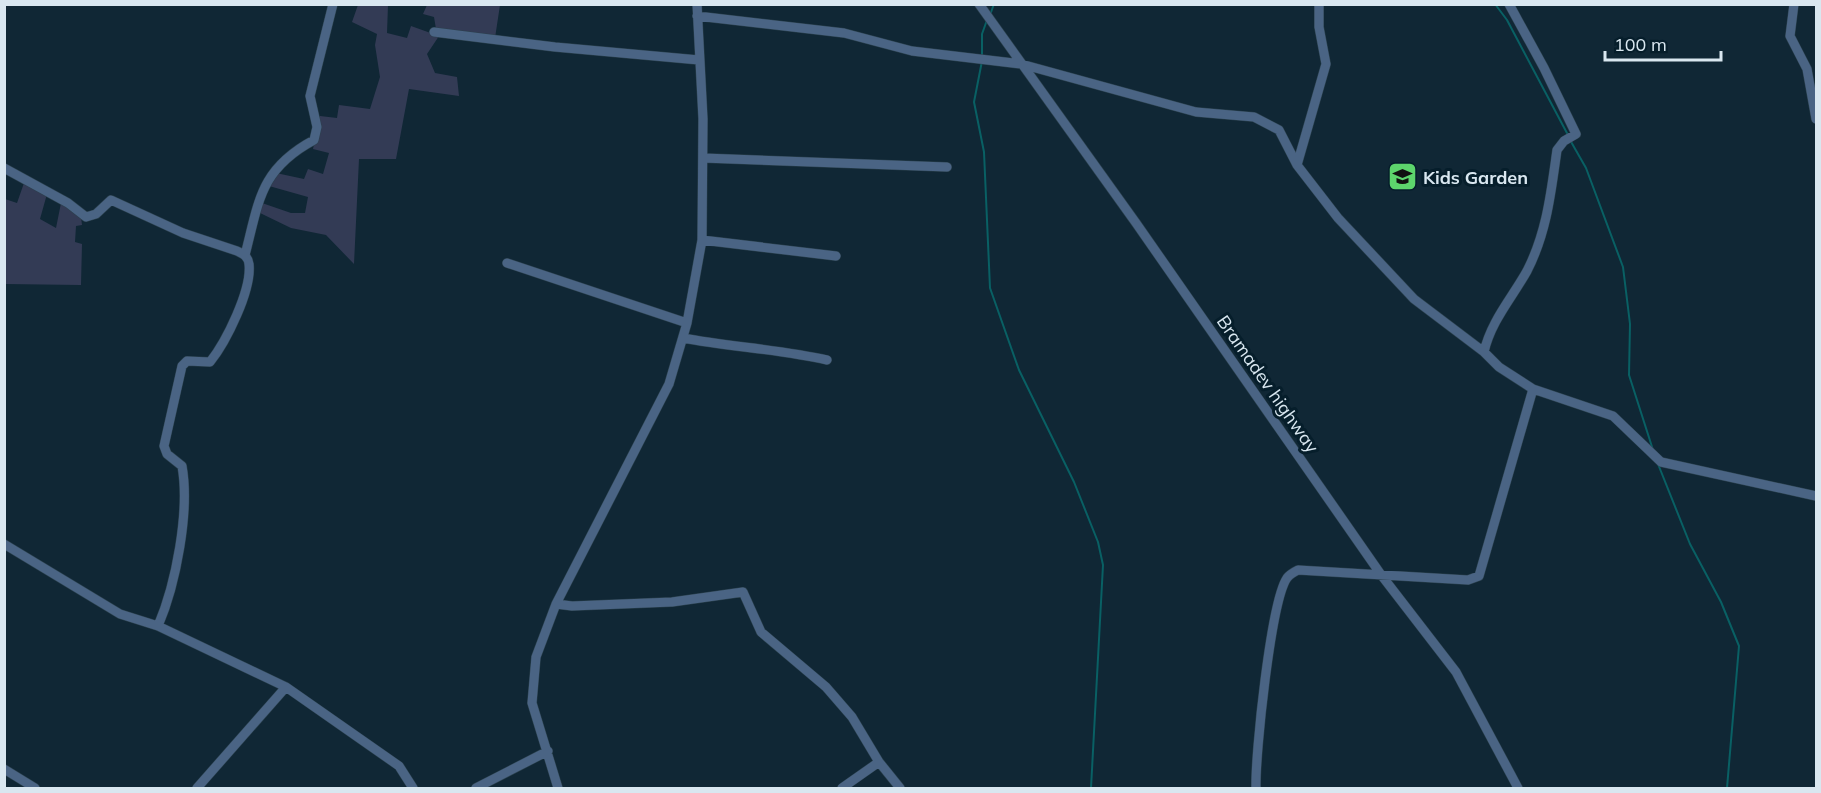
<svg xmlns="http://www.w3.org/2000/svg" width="1821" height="793" viewBox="0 0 1821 793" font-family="Mulish,sans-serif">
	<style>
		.green { fill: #333b55 }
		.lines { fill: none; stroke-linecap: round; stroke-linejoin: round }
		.stream { stroke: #096064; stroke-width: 2 }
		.minor-casing { stroke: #2c424f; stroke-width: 10 }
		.minor { stroke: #4a6484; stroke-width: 9 }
		.labels { text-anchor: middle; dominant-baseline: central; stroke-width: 6; stroke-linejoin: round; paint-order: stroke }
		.poi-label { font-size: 18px; font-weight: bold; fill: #d9e7f0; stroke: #061e2b; text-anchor: start }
		.street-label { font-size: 18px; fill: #d9e7f0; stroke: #061e2b }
	</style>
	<rect width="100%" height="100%" fill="#102735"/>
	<path class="green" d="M358,5H388L387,33L407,38L411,26L439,36L427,54L435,73L457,77L459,96L409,89L396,159H359L354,264L326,235L291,228L260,213L262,203L291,213H305L308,197L269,186L276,173L304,179L308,169L323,174L329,153L313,149L320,116L337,118L339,105L370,109L380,77L375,45L377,34L352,22Z
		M427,5H500L495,38L436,29L434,17L423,14Z
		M24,183L47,194L40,219L56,228L61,203L81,217L82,225L76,226L75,242L82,244L81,285L5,284V199L17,203Z"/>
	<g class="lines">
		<path class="stream" d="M1495,4L1507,20L1568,135
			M990,15L994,4
			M982,55V34L987,20
			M982,61L974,102L984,152L990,288L1019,370L1074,482L1098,542L1103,565L1091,788
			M1570,140L1586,168L1623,267L1630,324L1629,375L1653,450
			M1658,464L1690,544L1721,602L1739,646L1727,788"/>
		<defs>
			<path id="minor" d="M979,4L1136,223L1382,576L1456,672L1518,788
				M1794,4L1790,36L1807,69L1816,119
				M697,16L844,33L912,51L1021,64L1196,112L1254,117L1279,130L1297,165L1338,218L1414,299L1484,352
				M434,32L555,47L699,60
				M703,158L947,167
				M1297,165L1326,64L1319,27V4
				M4,168L68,203L86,217L96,214L111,200L183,233L237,251C243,254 248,256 249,264C252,290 226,342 210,362L187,361L182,366L164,446L167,454L182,466C190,511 176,584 158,626
				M702,240L836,256
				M245,255C259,201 260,169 314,140L317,127L310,96L333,4
				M507,263L687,323
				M683,338C730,347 779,349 827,360
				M1533,389L1613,416L1661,462L1816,496
				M4,544L120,614L158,626L286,687L399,766L413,788
				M556,604L572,606L672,602L743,592L761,632L826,687L852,717L879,762L900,788
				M4,769L35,788
				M197,788L286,687
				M476,788L548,751
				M558,788L532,703L536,657L556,604L669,384L687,323L702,240L703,119L697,4
				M842,788L879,762
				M1256,788C1255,755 1271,601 1287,578C1290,574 1294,572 1298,570L1468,580L1479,576L1533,389L1499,367L1484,352C1491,321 1512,298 1527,271C1547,232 1551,192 1557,150L1564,141L1576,134L1544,68L1509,4"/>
		</defs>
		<use href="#minor" class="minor-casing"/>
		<use href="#minor" class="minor"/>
	</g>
	<defs>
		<symbol id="school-square" viewBox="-11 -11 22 22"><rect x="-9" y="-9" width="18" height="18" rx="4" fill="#5dd56c" stroke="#061e2b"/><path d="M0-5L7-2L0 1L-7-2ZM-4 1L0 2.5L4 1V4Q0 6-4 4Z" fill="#111"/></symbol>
	</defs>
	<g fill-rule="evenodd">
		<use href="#school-square" x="1386" y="160" width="33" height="33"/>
	</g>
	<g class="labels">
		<g class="poi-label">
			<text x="1423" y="177">Kids Garden</text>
		</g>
		<g class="street-label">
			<text transform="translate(1268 384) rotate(55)">Bramadev highway</text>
		</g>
	</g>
	<rect width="1821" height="793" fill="none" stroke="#d9e7f0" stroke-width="12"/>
	<path d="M1605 51v9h116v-9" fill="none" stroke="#d9e7f0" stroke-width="3"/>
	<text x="1614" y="51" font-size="18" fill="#d9e7f0" stroke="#061e2b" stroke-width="4.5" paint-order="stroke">100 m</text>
</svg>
